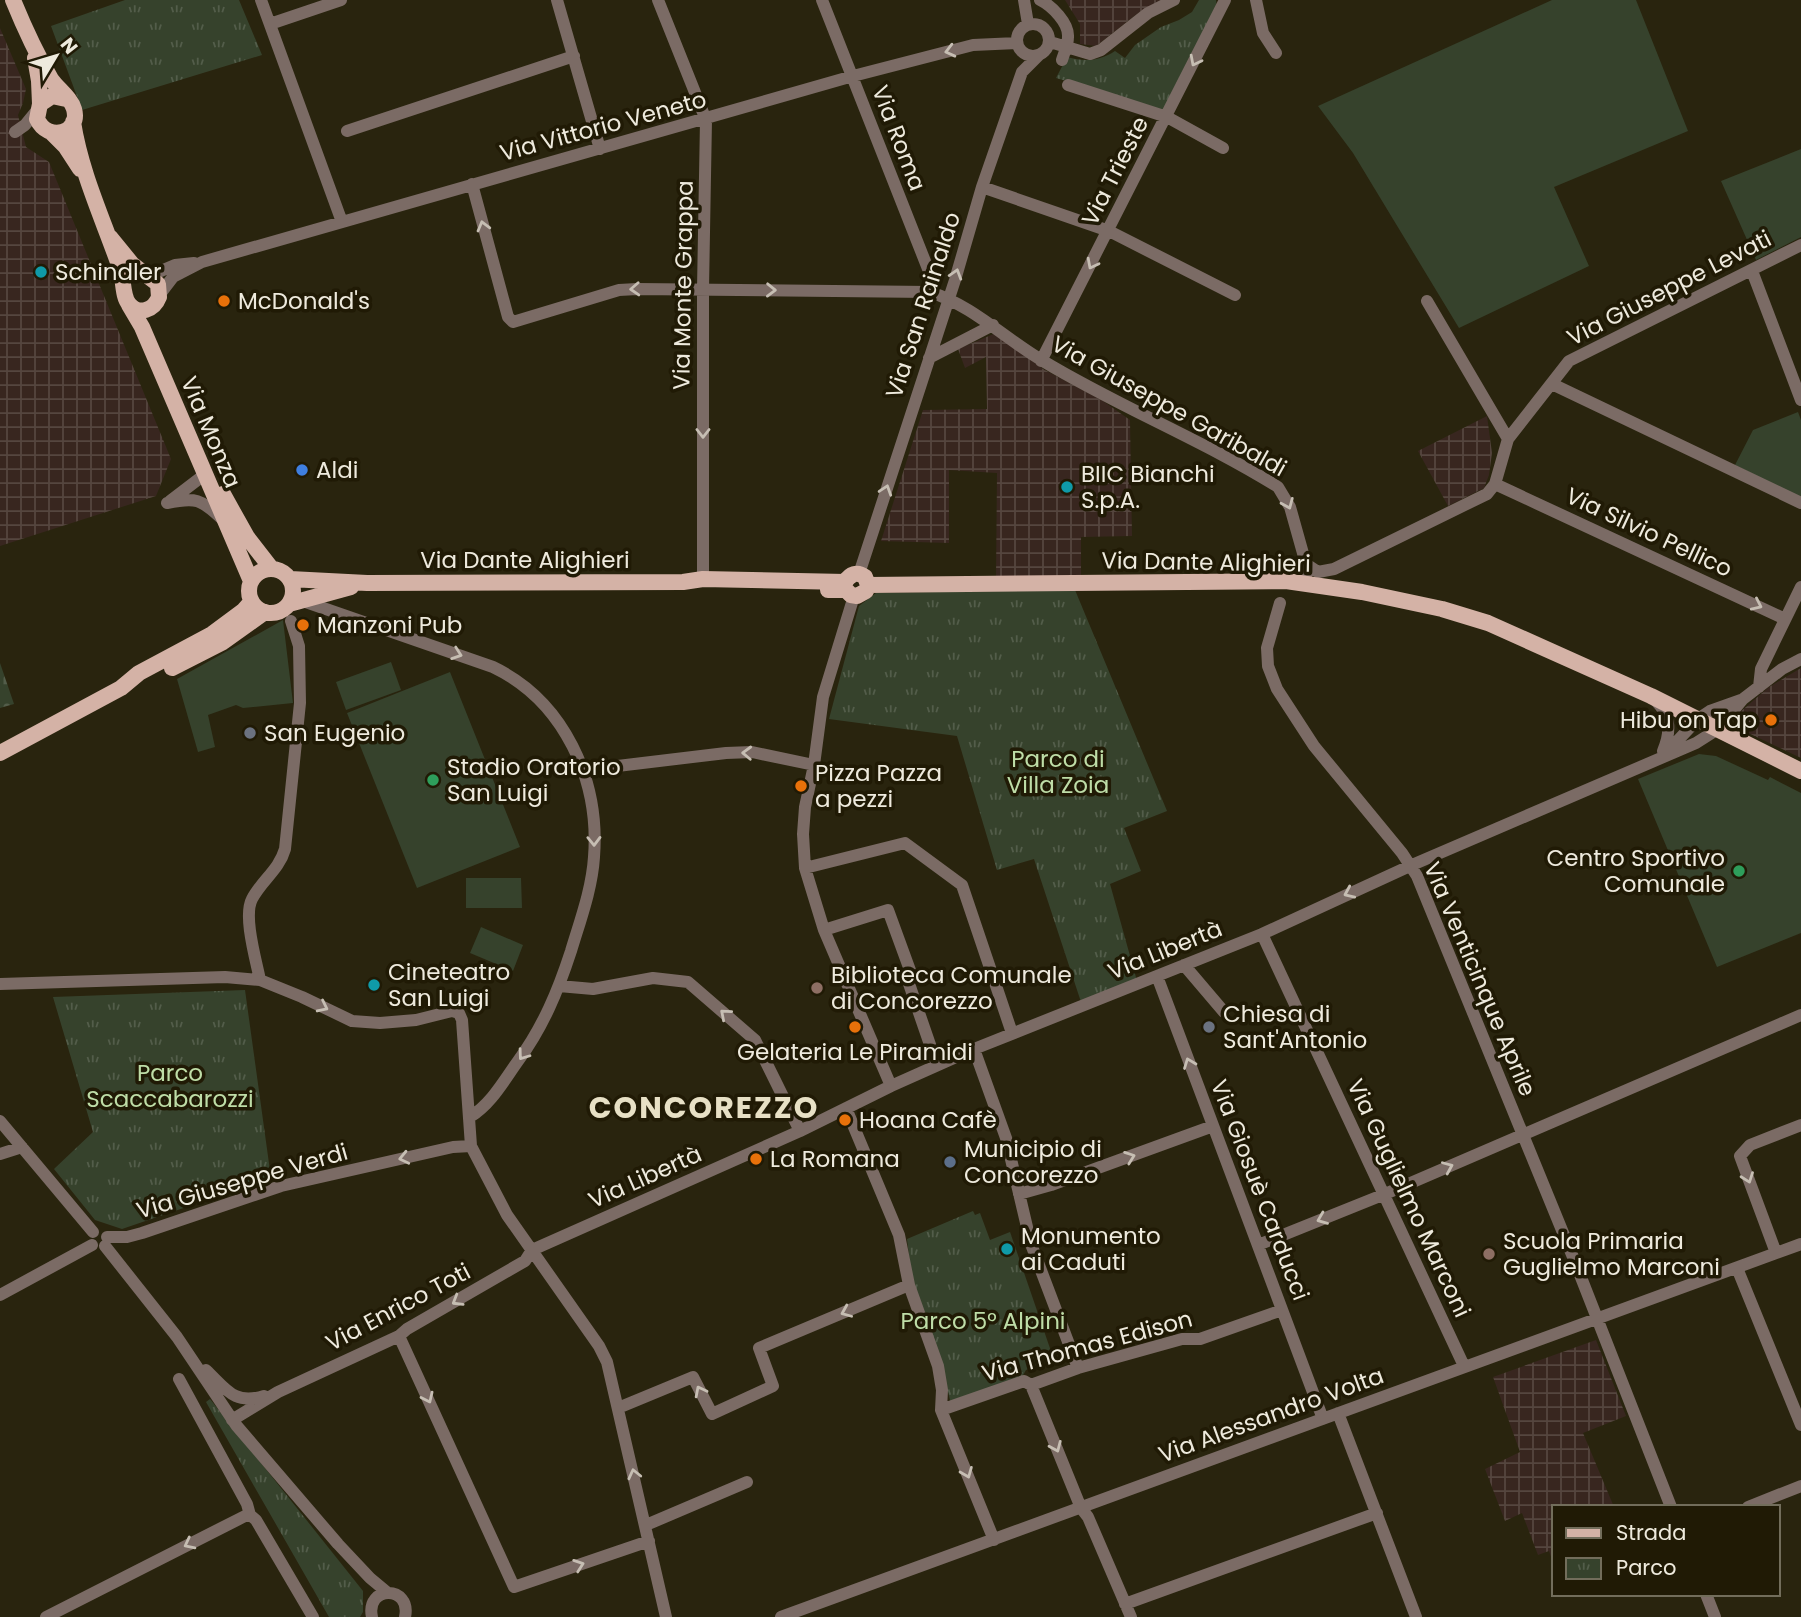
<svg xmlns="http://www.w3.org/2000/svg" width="1801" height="1617" viewBox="0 0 1801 1617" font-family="Poppins,sans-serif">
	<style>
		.industrial { fill: url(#industrial-grid) }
		.grass { fill: #36422c }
		.cemetery { fill: url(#cemetery-stones) }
		.park { fill: url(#park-tufts) }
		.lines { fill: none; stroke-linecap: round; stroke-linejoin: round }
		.minor { stroke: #7b6b65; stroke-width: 12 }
		.major { stroke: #d4b2a6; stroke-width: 16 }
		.oneway { stroke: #c6beb3 }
		.culture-dot { fill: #0f9aa8; stroke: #201a05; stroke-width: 2.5 }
		.food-dot { fill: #e8710a; stroke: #201a05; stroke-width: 2.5 }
		.shop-dot { fill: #3f7fe0; stroke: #201a05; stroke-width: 2.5 }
		.worship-dot { fill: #6b7280; stroke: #201a05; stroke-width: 2.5 }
		.leisure-dot { fill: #2e9e5b; stroke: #201a05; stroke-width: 2.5 }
		.education-dot { fill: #8d6e63; stroke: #201a05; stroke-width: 2.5 }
		.service-dot { fill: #5c6f8a; stroke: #201a05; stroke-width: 2.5 }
		.labels { text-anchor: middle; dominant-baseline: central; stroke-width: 7; stroke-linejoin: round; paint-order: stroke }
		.street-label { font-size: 23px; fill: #eeeadd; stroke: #201a05 }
		.poi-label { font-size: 23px; fill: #eeeadd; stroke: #201a05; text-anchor: start }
		.park-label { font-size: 23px; fill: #bedda7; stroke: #201a05 }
		.district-label { font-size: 30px; font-weight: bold; letter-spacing: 2px; fill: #e7e0c5; stroke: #201a05 }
	</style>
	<defs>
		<pattern id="industrial-grid" width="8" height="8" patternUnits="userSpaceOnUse" patternTransform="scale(1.75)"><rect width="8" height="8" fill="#38261f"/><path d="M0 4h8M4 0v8" fill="none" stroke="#55463f"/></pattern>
		<pattern id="cemetery-stones" width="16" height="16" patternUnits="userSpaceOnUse" patternTransform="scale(1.75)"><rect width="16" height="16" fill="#36422c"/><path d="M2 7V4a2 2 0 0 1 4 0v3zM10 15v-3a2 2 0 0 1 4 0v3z" fill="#535d4a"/></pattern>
		<pattern id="park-tufts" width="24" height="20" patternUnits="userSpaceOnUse" patternTransform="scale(1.75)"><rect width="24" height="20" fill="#36422c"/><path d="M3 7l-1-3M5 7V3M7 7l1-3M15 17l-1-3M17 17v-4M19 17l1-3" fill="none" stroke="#535d4a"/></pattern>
	</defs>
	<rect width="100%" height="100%" fill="#29240e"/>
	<path class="industrial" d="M1065,0H1161L1138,13L1096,46L1080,44V24Z
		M0,28L26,89L23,103L18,115L26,147L49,162L171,459L156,496L0,546Z
		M996,333L1043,369L1103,401L1130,420L1132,536L1081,537V579H996L997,473L949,470V543L881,541L923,410L987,409L986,357L965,368L958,349Z
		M1487,416L1492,453L1489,475L1484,488L1448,506L1418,451Z
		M1801,668V758L1742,730L1739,713L1769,687Z
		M1596,1340L1626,1416L1583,1433L1614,1507H1554V1565L1549,1551L1538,1555L1522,1513L1505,1521L1485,1469L1520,1452L1493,1377Z"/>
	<path class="grass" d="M1552,0H1636L1688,131L1554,187L1589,266L1459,328L1353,153L1318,106Z
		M1801,149V237L1756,260L1721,181Z
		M1798,412L1801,420V498L1735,465L1753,430Z
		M283,620L293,703L243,708L236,705L208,715L215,747L198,752L177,679Z
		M391,662L401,690L346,710L336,682Z
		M450,672L520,847L417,888L347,713Z
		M1699,754L1716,756L1768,780L1770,777L1801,793V933L1717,967L1638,779Z
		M466,878H521L522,908H466Z
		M481,927L523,945L513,971L470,953Z"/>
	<path class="cemetery" d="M0,663L14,704L0,708Z"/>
	<path class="park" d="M125,0H239L262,55L82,110L51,26Z
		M1199,0H1216L1217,8L1163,110L1056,78L1067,57C1085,62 1100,61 1115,51L1125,58L1135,45L1161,27L1179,20L1192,12Z
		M1075,590L1167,811L1124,828L1141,871L1110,884L1137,981L1081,1002L1034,859L997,870L957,736L829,719L859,606L876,593Z
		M245,990L271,1178L122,1229L95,1220L54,1169L93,1132L53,997Z
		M973,1211L975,1215L980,1213L990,1240L1010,1232L1054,1360L1026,1370L1022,1377L951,1404L941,1364L912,1281L907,1239Z
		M210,1399L363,1591V1612L360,1617H329L206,1402Z"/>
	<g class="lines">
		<path class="minor" d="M261,0L342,222
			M557,0L600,149
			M658,0L706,120L703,289V579
			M822,0L932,279L930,292
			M1024,0L1028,24
			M1040,0C1052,6 1069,23 1068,37C1068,45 1064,53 1062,60
			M1256,0L1263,33L1276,53
			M1017 40a16 16 0 1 1 32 0a16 16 0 1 1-32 0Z
			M270,24L341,0
			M1050,42L1090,54L1101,50L1148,13L1174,0
			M1068,85L1167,117L1223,148
			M347,131L574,56
			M15,132L25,125L38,109
			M472,184L508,317L513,322L619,290L637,289L930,292C973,306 1004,338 1043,361C1119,407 1203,440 1278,487L1290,507L1306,564L1307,572L1304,583
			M982,187L1109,231L1235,295
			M1752,271L1801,400
			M149,276L175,265L194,263
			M160,294L173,277L202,262L853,76L973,45L1017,43
			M1427,301L1508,439
			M929,358L993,325
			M1041,361L1225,0
			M1552,384L1801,503
			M1495,484L1785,619
			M170,501L204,475
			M167,503C196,497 201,499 222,519
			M1306,564L1318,572L1334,569L1487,494L1495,484L1508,439L1569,361L1801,245
			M859,574L955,280L982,187L1022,72L1039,55
			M854,596L823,697L814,765L805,807L803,834L805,868L824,930L891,1086
			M300,600L493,667C564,701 600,780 594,857C592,889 580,921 571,951C558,991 543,1027 518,1061C503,1082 491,1104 470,1117
			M1280,603L1267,648L1268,666L1277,689L1314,746L1402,853L1417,876L1575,1262L1671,1507
			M1759,687L1761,669L1801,587
			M1656,701C1671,716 1671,732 1663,751
			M1666,753L1698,719L1710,711L1741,700
			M584,770L726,753L752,752L814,765
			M805,868L905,843L962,885L1012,1033
			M824,930L888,910L911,973L906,975L937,1065
			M1262,934L1464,1366
			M1184,965L1224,1012
			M1157,976L1323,1419
			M260,980C256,960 243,916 252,899C262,880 279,870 285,849L300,703L299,646L291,621
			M0,984L225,977L260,980L302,997L352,1021L380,1023L416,1020L452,1011L459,1013L462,1020L471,1146L507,1215L599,1346L607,1362L666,1617
			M559,986L593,989L653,978L688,982L755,1040L800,1131
			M974,1049L1006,1138L1031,1244L1078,1368
			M846,1108L899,1235L909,1285L938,1366L942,1390L941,1410L994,1540
			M0,1121L93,1232
			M0,1154L22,1147
			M1019,1194L1051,1185L1213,1126
			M107,1237H127L142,1233L281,1186L453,1147L471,1146
			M1258,1245L1385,1194L1801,1015
			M105,1246L177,1337L236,1425L338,1544L370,1578L388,1593
			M532,1250L800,1131L891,1086L974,1049L1262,934L1412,865L1696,743L1718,729L1743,699L1782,669L1801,659
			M1776,1253L1740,1156L1750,1145L1801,1125
			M1737,1268L1801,1425
			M0,1295L92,1245
			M399,1336L514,1587L649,1541
			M206,1370C227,1390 234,1405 264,1396
			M179,1379L247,1504L250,1515L256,1520L313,1617
			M1031,1385L1081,1508L1088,1517L1131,1617
			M618,1408L693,1377L712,1414L773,1386L759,1348L909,1285
			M941,1410L1024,1381L1031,1385L1078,1368L1182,1339H1200L1282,1310
			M1338,1413L1416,1617
			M232,1420L278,1392L399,1336L407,1329L525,1261L532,1250
			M1748,1507L1801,1486
			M646,1525L747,1482
			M1706,1594L1715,1617
			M1125,1604L1377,1513
			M46,1617L245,1516L250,1515
			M372,1617C365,1585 412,1585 405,1617
			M781,1617L1801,1244"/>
		<path class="major" d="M13,0C24,27 36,53 51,79C58,89 71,98 74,109C81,133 48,143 37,119L40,104L52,96L66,99
			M35,58L39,81L40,104
			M73,122C81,173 103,219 120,268C124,279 122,296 129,304C139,316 154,310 159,297L158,284L132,264L110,237
			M52,133L65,146L80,169
			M129,305L142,327L251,581
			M223,494L247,537L271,568
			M249 591a22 22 0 1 1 44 0a22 22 0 1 1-44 0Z
			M290,579L367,583L683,582L703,579L845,582C850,574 857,571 865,577L868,585
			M868,585L1286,581L1362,592L1442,609L1488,623L1651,696L1801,771
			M828,590H846L851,595L857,596L866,591L868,585
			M289,604L351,587
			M172,668L223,642L265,612
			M0,753L121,688L139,673L212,634L243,611L251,602"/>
	</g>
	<defs><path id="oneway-chevron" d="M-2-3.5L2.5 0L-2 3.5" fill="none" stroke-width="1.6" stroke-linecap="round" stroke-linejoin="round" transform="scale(1.75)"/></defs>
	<g class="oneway">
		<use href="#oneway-chevron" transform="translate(950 51) rotate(166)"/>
		<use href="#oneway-chevron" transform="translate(1195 61) rotate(117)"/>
		<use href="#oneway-chevron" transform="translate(483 226) rotate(-105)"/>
		<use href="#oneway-chevron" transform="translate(1092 264) rotate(117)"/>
		<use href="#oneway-chevron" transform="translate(956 274) rotate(-73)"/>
		<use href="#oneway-chevron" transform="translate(635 289) rotate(177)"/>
		<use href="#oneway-chevron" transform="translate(771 290) rotate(1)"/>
		<use href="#oneway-chevron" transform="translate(703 433) rotate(90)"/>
		<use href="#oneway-chevron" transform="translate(886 490) rotate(-72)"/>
		<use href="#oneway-chevron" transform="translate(1288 504) rotate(67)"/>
		<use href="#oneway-chevron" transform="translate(1757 605) rotate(25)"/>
		<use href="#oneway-chevron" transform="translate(457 654) rotate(19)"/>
		<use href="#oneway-chevron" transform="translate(747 753) rotate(-178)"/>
		<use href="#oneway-chevron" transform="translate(594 841) rotate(89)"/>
		<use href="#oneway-chevron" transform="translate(1349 893) rotate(156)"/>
		<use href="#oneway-chevron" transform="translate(323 1007) rotate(26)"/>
		<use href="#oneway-chevron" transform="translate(725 1014) rotate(-139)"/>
		<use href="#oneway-chevron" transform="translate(523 1055) rotate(126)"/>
		<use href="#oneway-chevron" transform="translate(1189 1063) rotate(-111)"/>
		<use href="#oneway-chevron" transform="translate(1130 1157) rotate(-20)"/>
		<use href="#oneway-chevron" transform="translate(404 1158) rotate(167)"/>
		<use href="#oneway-chevron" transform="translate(1448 1167) rotate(-23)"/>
		<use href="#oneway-chevron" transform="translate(1748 1178) rotate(70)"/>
		<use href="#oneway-chevron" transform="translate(1322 1219) rotate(158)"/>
		<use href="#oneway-chevron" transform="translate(457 1301) rotate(149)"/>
		<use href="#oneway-chevron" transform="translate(846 1312) rotate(157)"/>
		<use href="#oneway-chevron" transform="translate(700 1391) rotate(-117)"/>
		<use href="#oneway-chevron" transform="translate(428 1398) rotate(65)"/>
		<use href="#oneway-chevron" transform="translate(1056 1447) rotate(67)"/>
		<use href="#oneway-chevron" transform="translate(967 1473) rotate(68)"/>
		<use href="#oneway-chevron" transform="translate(634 1474) rotate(-103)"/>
		<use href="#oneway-chevron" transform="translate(189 1544) rotate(153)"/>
		<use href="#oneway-chevron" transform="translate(579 1565) rotate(-19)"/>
	</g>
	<g class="culture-dot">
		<circle cx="41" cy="272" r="7"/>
		<circle cx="1067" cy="487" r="7"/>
		<circle cx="374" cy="985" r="7"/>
		<circle cx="1007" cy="1249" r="7"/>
	</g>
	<g class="food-dot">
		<circle cx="224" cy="301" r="7"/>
		<circle cx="303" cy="625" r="7"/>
		<circle cx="1771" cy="720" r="7"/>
		<circle cx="801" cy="786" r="7"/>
		<circle cx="855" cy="1027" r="7"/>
		<circle cx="845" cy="1120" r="7"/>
		<circle cx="756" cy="1159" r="7"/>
	</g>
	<circle class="shop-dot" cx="302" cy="470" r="7"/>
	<g class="worship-dot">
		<circle cx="250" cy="733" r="7"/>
		<circle cx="1209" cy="1027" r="7"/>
	</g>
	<g class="leisure-dot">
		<circle cx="433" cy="780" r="7"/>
		<circle cx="1739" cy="871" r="7"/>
	</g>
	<g class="education-dot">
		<circle cx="817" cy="988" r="7"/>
		<circle cx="1489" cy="1254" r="7"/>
	</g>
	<circle class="service-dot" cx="950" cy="1162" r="7"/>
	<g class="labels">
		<g class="street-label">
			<text transform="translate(603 126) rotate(-15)">Via Vittorio Veneto</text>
			<text transform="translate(899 138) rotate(69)">Via Roma</text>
			<text transform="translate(1115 171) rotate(-63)">Via Trieste</text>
			<text transform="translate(683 285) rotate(-89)">Via Monte Grappa</text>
			<text transform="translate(1669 288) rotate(-27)">Via Giuseppe Levati</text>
			<text transform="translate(923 305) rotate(-72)">Via San Rainaldo</text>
			<text transform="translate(1169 406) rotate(29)">Via Giuseppe Garibaldi</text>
			<text transform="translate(211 432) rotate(67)">Via Monza</text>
			<text transform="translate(1649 532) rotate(25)">Via Silvio Pellico</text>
			<text x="525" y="560">Via Dante Alighieri</text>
			<text transform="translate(1206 562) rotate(1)">Via Dante Alighieri</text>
			<text transform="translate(1165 950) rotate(-22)">Via Libertà</text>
			<text transform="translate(1480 979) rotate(67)">Via Venticinque Aprile</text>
			<text transform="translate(645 1177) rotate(-24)">Via Libertà</text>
			<text transform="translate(242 1181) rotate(-16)">Via Giuseppe Verdi</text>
			<text transform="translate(1260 1190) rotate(69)">Via Giosuè Carducci</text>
			<text transform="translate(1409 1198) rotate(65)">Via Guglielmo Marconi</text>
			<text transform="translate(398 1307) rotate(-28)">Via Enrico Toti</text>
			<text transform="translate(1087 1346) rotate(-15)">Via Thomas Edison</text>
			<text transform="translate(1271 1415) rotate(-20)">Via Alessandro Volta</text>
		</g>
		<g class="poi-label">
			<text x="55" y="272">Schindler</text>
			<text x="238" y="301">McDonald's</text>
			<text x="316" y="470">Aldi</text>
			<text x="1081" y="474">BIIC Bianchi<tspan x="1081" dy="26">S.p.A.</tspan></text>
			<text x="317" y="625">Manzoni Pub</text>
			<text x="1757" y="720" text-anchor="end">Hibu on Tap</text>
			<text x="264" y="733">San Eugenio</text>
			<text x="447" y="767">Stadio Oratorio<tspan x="447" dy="26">San Luigi</tspan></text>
			<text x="815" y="773">Pizza Pazza<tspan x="815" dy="26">a pezzi</tspan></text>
			<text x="1725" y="858" text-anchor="end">Centro Sportivo<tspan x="1725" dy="26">Comunale</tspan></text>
			<text x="388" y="972">Cineteatro<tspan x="388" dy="26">San Luigi</tspan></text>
			<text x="831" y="975">Biblioteca Comunale<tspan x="831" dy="26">di Concorezzo</tspan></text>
			<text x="1223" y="1014">Chiesa di<tspan x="1223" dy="26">Sant'Antonio</tspan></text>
			<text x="855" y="1052" text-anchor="middle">Gelateria Le Piramidi</text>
			<text x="859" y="1120">Hoana Cafè</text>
			<text x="964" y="1149">Municipio di<tspan x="964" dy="26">Concorezzo</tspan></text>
			<text x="770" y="1159">La Romana</text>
			<text x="1021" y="1236">Monumento<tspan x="1021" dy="26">ai Caduti</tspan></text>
			<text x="1503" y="1241">Scuola Primaria<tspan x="1503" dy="26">Guglielmo Marconi</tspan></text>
		</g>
		<g class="park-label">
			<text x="1058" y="759">Parco di<tspan x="1058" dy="26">Villa Zoia</tspan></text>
			<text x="170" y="1073">Parco<tspan x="170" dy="26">Scaccabarozzi</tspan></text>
			<text x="983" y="1321">Parco 5° Alpini</text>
		</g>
		<g class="district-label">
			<text x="704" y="1107">CONCOREZZO</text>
		</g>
	</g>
	<rect x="1552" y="1505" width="228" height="91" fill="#201a05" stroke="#726d5b" stroke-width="2"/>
	<rect x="1566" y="1528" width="35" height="10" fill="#d4b2a6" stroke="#726d5b" stroke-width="2"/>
	<text x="1616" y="1540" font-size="21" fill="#eeeadd">Strada</text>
	<rect x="1566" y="1558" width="35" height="21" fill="url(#park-tufts)" stroke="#726d5b" stroke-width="2"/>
	<text x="1616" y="1575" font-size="21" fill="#eeeadd">Parco</text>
	<g transform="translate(56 56) rotate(52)" stroke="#201a05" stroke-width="5" paint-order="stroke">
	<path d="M0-5L12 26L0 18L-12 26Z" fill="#eeeadd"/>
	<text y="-10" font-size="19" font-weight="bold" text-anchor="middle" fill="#eeeadd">N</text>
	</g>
</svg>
